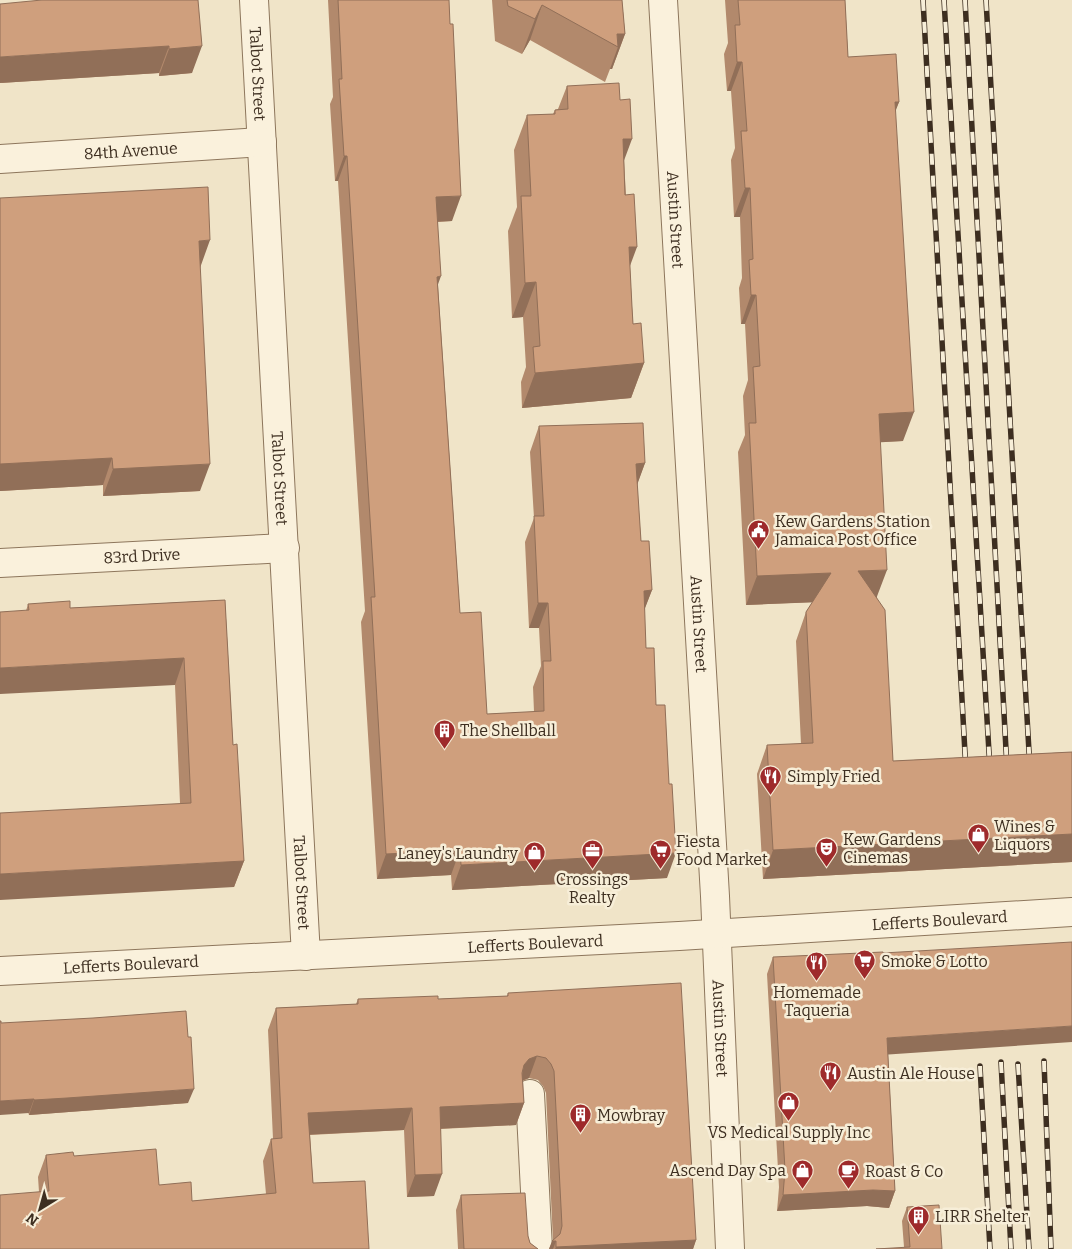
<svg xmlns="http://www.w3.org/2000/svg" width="1072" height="1249" viewBox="0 0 1072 1249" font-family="Bitter,serif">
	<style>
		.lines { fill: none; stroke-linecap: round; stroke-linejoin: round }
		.minor-casing { stroke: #8d765c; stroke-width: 30 }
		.minor { stroke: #faf1dc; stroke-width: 28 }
		.rail-casing { stroke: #3d2e20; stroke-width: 5.5 }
		.rail { stroke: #f7eed8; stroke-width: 4; stroke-dasharray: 11; stroke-linecap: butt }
		.wall { fill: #b2896c }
		.shaded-wall { fill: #916f58 }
		.building { fill: #cf9f7d; stroke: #916f58 }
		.labels { text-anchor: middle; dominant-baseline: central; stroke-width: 5; stroke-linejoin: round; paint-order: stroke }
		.street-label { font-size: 16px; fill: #3d2e20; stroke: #f7eed8 }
		.poi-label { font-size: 16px; fill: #3d2e20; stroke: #f7eed8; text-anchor: start }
	</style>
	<rect width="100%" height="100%" fill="#f0e4c8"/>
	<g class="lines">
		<defs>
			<g id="minor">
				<path id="s1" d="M254,0L306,956"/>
				<path id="s2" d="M663,0L715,896L730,1249"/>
				<path id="s3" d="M0,159L262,142"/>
				<path id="s4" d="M0,563L285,548"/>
				<path id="s5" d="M0,971L679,936L1072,912"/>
				<path d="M530,1094L538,1249"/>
			</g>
		</defs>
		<use href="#minor" class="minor-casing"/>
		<use href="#minor" class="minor"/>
		<defs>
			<path id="rail" d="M923,0L966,771
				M944,0L990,769
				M965,0L1007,768
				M986,0L1030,769
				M1044,1061L1051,1249
				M1001,1062L1011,1249
				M1018,1064L1029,1249
				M980,1066L990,1249"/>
		</defs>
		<use href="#rail" class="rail-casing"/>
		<use href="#rail" class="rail"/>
	</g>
	<path class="wall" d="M198,0L192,73L159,76V73L0,83Z
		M328,0H449L452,221L438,222V286L460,613L487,714L534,712L533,687L541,666L539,628H529L525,542L534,518L530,452L539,426L645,463L637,484L641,541L652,590L644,610L646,648L656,705L667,878L452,890L451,875L377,879L361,622L365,611L338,181H335L330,104L333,97Z
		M492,0H622L625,34L612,69H610L605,82L530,40L522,54L495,41Z
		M725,0H845L848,57L899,102L895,111L903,441L880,442L877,597L893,761L1072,752V862L763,879L757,774L767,745L801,744L796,641L806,612L813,602L746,605L738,452L745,435L743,396L748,380L745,324H741L739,288L742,278L740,217H734L731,160L735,148L731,91H727L724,54L728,43Z
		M567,86L624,160L633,324L644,363L631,398L522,408L521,382L526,367L523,317L512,318L508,231L517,207L514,150L527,115L553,114L555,110L558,109Z
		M0,198L200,268V491L103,496V485L0,491Z
		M225,600L233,745L244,861L234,887L180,803L175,685L26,611L28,604L70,608Z
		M773,957L888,1054L895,1191L889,1208L867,1206L777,1211L779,1187L767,974Z
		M508,993L696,1240L693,1249H549L553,1240L546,1093L543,1086L538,1080L529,1078L523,1081L524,1103L516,1125L441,1129L434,1196L407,1197L404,1130L310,1135L313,1183L369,1249L39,1192L38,1177L46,1155L74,1156L159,1185L192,1201L266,1194L263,1161L271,1139H273L268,1030L276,1008L356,1004L358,999H438L507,996Z
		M1,1023L188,1103L29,1115Z
		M461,1195L528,1236L530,1243L538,1249H458L456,1210Z
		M907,1207L942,1249L904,1247L902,1221Z"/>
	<path class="shaded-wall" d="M542,5L530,40L522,54L535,19Z
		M617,34H625L612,69H610L618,47Z
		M169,46L159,73L0,83V57Z
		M202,46L192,73L159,76L169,49Z
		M737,62H742L731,91H727Z
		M895,102H899L888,131Z
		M623,139H632L619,174Z
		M344,156H347L338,181H335Z
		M745,188H750L740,217H734Z
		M461,196L452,221L427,222L436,197Z
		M210,240L200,268H189L199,241Z
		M629,247H637L624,282Z
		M441,276L432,301L437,277Z
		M536,282L523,317L512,318L525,283Z
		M751,295H756L745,324H741Z
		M644,363L631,398L522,408L535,373Z
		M914,412L903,441L868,443L879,414Z
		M112,458L103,485L0,491V464Z
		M645,463L636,488V464Z
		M210,464L200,491L103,496L113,469Z
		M887,570L876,599L858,571Z
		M831,573L821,602L746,605L757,576Z
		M652,590L642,616L644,591Z
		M538,603H548L539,628H529Z
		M184,658L175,685L0,694V668Z
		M1072,834V862L763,879L773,850Z
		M460,850L451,875L377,879L386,854Z
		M676,853L667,878L452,890L461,865Z
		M244,861L234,887L0,900V874Z
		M1072,1026V1042L881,1055L887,1038Z
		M537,1056L529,1078L521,1081L524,1065L529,1059Z
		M194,1089L188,1103L29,1115L34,1100Z
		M34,1099L29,1113L0,1115V1101Z
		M524,1103L516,1125L432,1129L440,1107Z
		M412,1108L404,1130L300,1135L308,1113Z
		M442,1174L434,1196L407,1197L415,1175Z
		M873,1190L895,1191L889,1208L867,1206L777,1211L783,1195Z
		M696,1240L693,1249H555L556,1247Z
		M552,1241H556L553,1249H549Z"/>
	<path class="building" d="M42,0H198L202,46L169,49V46L0,57V4Z
		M338,0H449L450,24H453L461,196L436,197L441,276L437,277L460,613L481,612L487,714L544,711L543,661H551L548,603H538L534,516H544L539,426L643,423L645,463L636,464L641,541H649L652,590L644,591L646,648H654L656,705H665L669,784H672L676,853L461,865L460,850L386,854L371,597H375L347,156H344L339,79H342Z
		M507,0H622L625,34H617L618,47L542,5L535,19L508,6Z
		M738,0H845L848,57L896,54L899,102H895L914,412L879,414L887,570L858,571L885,610L893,761L1072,752V834L773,850L767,745L813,743L806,612L831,573L757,576L749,423H756L753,367L760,366L756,295H751L749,260L753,259L750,188H745L741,131H747L742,62H737L735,25H740Z
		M619,83L620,100L630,99L632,139H623L625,195L634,194L637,247H629L632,307L633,324L641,323L644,363L535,373L533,347L540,346L536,282L525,283L521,196H531L527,115L555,114V110L568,109L567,86Z
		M208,187L210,240L199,241L210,464L113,469L112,458L0,464V198Z
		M225,600L233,745L237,744L244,861L0,874V813L191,803L184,658L0,668V612L29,610L28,604L70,601V608Z
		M1072,942V1026L887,1038L895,1191L873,1190L783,1195L785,1170L773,957L883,952V953Z
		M681,983L696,1240L556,1247V1241H552L560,1234L562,1226L554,1071L551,1064L546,1058L537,1056L529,1059L524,1065L522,1073L524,1103L440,1107L442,1174L415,1175L412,1108L308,1113L313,1183L365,1181L369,1249H0V1195L49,1191L46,1155L73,1152L74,1156L156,1149L159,1185L191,1182L192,1201L276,1193L271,1139L282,1138L276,1008L358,1004V999L438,996V999L508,996V993Z
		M186,1011L188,1037H191L194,1089L67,1098L34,1100V1099L0,1101V1021H1V1023L93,1018Z
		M525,1193L528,1236L530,1243L538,1249H464L461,1195Z
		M939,1205L942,1249H876L910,1247L907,1207Z"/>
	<defs>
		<symbol id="civic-pin" viewBox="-11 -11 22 30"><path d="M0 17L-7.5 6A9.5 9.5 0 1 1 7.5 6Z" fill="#9e2a2b" stroke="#f7eed8"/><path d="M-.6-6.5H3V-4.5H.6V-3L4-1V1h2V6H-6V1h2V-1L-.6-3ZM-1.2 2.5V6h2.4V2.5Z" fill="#fff"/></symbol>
		<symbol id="building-pin" viewBox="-11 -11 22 30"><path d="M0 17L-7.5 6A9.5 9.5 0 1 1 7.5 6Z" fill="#9e2a2b" stroke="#f7eed8"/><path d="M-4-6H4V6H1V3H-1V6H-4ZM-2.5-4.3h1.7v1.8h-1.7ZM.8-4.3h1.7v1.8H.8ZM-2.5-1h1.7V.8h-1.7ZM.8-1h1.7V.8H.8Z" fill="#fff"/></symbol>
		<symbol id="restaurant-pin" viewBox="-11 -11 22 30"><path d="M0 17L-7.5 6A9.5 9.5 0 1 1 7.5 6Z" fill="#9e2a2b" stroke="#f7eed8"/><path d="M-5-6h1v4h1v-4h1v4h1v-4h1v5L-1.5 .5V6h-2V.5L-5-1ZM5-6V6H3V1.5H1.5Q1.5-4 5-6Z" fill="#fff"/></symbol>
		<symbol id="shop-pin" viewBox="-11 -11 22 30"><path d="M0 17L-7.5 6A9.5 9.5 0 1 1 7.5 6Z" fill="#9e2a2b" stroke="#f7eed8"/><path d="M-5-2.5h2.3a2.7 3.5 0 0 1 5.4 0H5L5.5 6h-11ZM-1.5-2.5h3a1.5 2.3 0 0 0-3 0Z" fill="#fff"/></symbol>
		<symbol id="theatre-pin" viewBox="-11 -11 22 30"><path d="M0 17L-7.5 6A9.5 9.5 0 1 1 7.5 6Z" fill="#9e2a2b" stroke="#f7eed8"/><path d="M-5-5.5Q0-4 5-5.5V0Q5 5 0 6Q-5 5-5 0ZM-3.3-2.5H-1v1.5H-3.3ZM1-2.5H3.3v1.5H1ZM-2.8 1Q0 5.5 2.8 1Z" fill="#fff"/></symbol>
		<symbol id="office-pin" viewBox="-11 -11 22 30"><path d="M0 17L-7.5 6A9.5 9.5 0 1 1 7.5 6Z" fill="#9e2a2b" stroke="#f7eed8"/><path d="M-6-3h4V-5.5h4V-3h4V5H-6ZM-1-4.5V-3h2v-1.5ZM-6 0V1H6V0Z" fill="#fff"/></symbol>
		<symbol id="supermarket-pin" viewBox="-11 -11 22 30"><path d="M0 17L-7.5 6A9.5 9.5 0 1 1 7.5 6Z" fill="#9e2a2b" stroke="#f7eed8"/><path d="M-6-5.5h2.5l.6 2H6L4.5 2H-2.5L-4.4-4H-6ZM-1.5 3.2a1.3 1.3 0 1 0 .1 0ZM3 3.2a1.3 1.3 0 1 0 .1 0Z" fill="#fff"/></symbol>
		<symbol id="cafe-pin" viewBox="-11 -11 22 30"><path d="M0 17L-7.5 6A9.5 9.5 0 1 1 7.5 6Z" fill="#9e2a2b" stroke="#f7eed8"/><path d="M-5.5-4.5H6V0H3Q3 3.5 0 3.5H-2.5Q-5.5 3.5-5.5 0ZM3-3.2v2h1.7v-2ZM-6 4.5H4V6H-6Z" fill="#fff"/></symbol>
	</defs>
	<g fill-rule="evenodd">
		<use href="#civic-pin" x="746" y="518" width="25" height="34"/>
		<use href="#building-pin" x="432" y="718" width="25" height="34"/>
		<use href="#restaurant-pin" x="758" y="764" width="25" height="34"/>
		<use href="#shop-pin" x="966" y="822" width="25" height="34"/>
		<use href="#theatre-pin" x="814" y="836" width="25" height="34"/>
		<use href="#office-pin" x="580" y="838" width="25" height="34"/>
		<use href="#supermarket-pin" x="648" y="838" width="25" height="34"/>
		<use href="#shop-pin" x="522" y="840" width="25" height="34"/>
		<use href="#supermarket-pin" x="852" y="948" width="25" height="34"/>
		<use href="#restaurant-pin" x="804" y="950" width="25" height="34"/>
		<use href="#restaurant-pin" x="818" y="1060" width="25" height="34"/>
		<use href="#shop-pin" x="776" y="1090" width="25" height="34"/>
		<use href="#building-pin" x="568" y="1102" width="25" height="34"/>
		<use href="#shop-pin" x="790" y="1158" width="25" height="34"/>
		<use href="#cafe-pin" x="836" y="1158" width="25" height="34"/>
		<use href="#building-pin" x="906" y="1204" width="25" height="34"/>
	</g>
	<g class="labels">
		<g class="street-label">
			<text stroke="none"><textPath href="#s1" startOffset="74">Talbot Street</textPath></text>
			<text stroke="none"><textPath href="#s3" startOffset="131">84th Avenue</textPath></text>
			<text stroke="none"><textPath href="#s2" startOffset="220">Austin Street</textPath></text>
			<text stroke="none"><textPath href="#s1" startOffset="479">Talbot Street</textPath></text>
			<text stroke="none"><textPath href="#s4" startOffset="142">83rd Drive</textPath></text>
			<text stroke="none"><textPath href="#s2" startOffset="625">Austin Street</textPath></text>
			<text stroke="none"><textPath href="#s1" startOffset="884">Talbot Street</textPath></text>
			<text stroke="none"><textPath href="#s5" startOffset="941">Lefferts Boulevard</textPath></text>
			<text stroke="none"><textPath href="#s5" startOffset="536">Lefferts Boulevard</textPath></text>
			<text stroke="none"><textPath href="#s5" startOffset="131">Lefferts Boulevard</textPath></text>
			<text stroke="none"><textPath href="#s2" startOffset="1030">Austin Street</textPath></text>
		</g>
		<g class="poi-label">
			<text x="775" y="521">Kew Gardens Station<tspan x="775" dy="18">Jamaica Post Office</tspan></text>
			<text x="460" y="730">The Shellball</text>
			<text x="787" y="776">Simply Fried</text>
			<text x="994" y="826">Wines &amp;<tspan x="994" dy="18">Liquors</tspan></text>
			<text x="843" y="839">Kew Gardens<tspan x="843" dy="18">Cinemas</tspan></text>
			<text x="676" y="841">Fiesta<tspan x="676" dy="18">Food Market</tspan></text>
			<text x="518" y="853" text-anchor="end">Laney's Laundry</text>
			<text x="592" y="879" text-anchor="middle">Crossings<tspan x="592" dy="18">Realty</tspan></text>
			<text x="881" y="961">Smoke &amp; Lotto</text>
			<text x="817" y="992" text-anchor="middle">Homemade<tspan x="817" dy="18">Taqueria</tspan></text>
			<text x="847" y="1073">Austin Ale House</text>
			<text x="597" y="1115">Mowbray</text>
			<text x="789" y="1132" text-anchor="middle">VS Medical Supply Inc</text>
			<text x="786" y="1170" text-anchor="end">Ascend Day Spa</text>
			<text x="865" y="1171">Roast &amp; Co</text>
			<text x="935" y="1216">LIRR Shelter</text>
		</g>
	</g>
	<g transform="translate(40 1209) rotate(217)" stroke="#f7eed8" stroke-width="4" paint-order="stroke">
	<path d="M0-4L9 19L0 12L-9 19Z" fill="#3d2e20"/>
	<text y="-8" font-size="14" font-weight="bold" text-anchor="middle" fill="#3d2e20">N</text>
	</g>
</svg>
